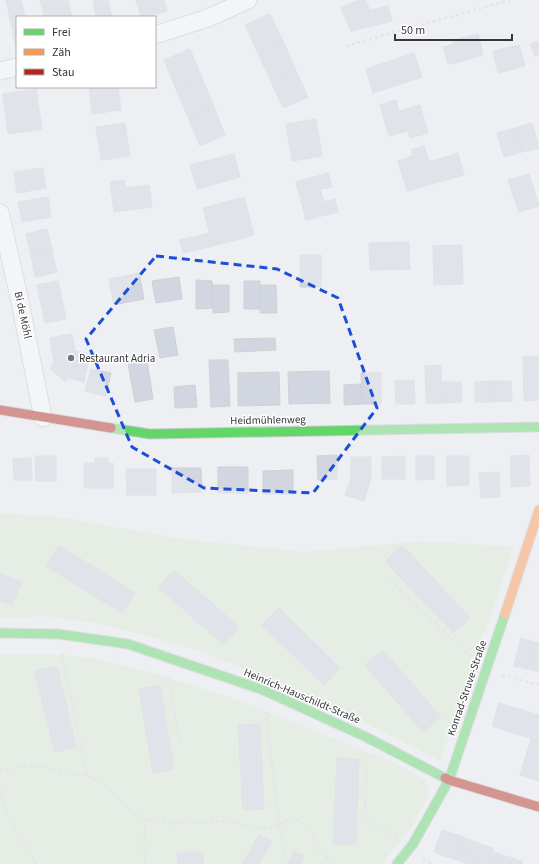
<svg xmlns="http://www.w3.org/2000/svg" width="539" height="864" viewBox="0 0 539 864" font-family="'Source Sans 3',sans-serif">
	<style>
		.green { fill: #ddebd3 }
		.building { fill: #d2d6e0; stroke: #d0d1d4 }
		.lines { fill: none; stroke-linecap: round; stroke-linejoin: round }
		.street-casing { stroke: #c9cbcd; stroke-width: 19 }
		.fast-casing { stroke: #c9cbcd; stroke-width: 11 }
		.slow-casing { stroke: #c9cbcd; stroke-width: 11 }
		.jam-casing { stroke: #c9cbcd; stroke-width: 11 }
		.path { stroke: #d9d9da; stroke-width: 2.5; stroke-dasharray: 3 3; stroke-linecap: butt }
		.street { stroke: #fcfdfd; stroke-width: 17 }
		.fast { stroke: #63d668; stroke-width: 9 }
		.slow { stroke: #ff974d; stroke-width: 9 }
		.jam { stroke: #b3261e; stroke-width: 9 }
		.marked { fill: none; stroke: #1d4ed8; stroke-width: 3; stroke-dasharray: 8 5; stroke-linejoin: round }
		.poi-dot { fill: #76777a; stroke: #fff; stroke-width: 1.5 }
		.labels { text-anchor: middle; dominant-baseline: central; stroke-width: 3; stroke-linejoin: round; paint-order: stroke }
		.street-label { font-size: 11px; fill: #363739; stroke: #fff }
		.poi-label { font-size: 11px; fill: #363739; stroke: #fff; text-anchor: start }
	</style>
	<rect width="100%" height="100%" fill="#edeff3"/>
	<path class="green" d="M0,513L65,518L174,538L303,552L422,541L514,547L440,761L368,724L282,683L191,648L98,623L46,616L0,619Z
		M33,653L95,658L149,672L238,700L392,762L426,780L429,795L411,828L382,864H0V655Z"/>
	<path class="building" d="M6,0H21L25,17H17V52Z
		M40,0H68L72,17H44Z
		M93,0H108L112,17H96Z
		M136,0H164L167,11L146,17H141Z
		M359,0H365L370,10L388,6L392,21L351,31L341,8Z
		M270,14L283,41L258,53L245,25Z
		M478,34L483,55L459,62L453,40Z
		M283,41L296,71L271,82L258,53Z
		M539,41V54L535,56L530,44Z
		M454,44L459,62L448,64L443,47Z
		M519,45L525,66L498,73L493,51Z
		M190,49L202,78L176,89L164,60Z
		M414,53L422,77L373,93L366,69Z
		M296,71L308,97L283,108L271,82Z
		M202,78L214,107L188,117L176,89Z
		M89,87H118L121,110L92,114Z
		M36,89L42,129L8,134L3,94Z
		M396,100L399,111L420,105L428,133L410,138L408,131L389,136L380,105Z
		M214,107L225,135L200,146L188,117Z
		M316,119L322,156L292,161L286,124Z
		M125,123L130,156L101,160L96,127Z
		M532,123L539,148L522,152L515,128Z
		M515,128L522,152L504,157L497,133Z
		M424,146L429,162L458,153L464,175L407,191L398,161L413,156L411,150Z
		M234,154L240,177L197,189L190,165Z
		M43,168L46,188L17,193L14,172Z
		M328,173L332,187L320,189L324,202L335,199L338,212L306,220L296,182Z
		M529,174L539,206L519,212L508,180Z
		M124,180L125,188L149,185L152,207L114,212L110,182Z
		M48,197L51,217L22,222L18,202Z
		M244,197L254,235L213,246L203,208Z
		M47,229L52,250L31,255L26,234Z
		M210,233L213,246L183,253L180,240Z
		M409,242L410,269L370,270L369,243Z
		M462,245L463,284L434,285L433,246Z
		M52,250L57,272L35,277L31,255Z
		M300,255H321V287H300Z
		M139,273L144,299L114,305L109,279Z
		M179,277L182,299L156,303L152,281Z
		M196,280L212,281L213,308L196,309Z
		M58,281L66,319L45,323L37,285Z
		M244,281H260V309H244Z
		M212,285H229V312L213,313Z
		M260,285H276L277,313H260Z
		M173,327L178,355L160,358L154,330Z
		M72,334L75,351L90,354L84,382L69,378L65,382L50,368L54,362L50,338Z
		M275,338L276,350L235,352L234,339Z
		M539,356V400L524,401L523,357Z
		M209,360H228L230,406L211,407Z
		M147,361L153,399L135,402L128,364Z
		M441,365L442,403H426L425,366Z
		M91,369L111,373L106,396L85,391Z
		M329,371L330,403L289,404L288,372Z
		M279,372L280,405L238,406V373Z
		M381,372V404H362L361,373Z
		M414,380L415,404H396L395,381Z
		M493,381L494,402H475V382Z
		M493,381H511L512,401L494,402Z
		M441,382H461L462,402L442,403Z
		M361,384L362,404L344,405V385Z
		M195,385L197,407L175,408L174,387Z
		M337,455V479L318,480L317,456Z
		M529,455L530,486L511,487V456Z
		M35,456H56V481H36Z
		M405,456V479H382V457Z
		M416,456H434V479L416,480Z
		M447,456H469V485L447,486Z
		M351,457H371V478L364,501L345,495L351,479Z
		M31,458L32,480H14L13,459Z
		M95,458H108V463H113V488H84V464L95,463Z
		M218,467H248V493H218Z
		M172,468H201L202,492L172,493Z
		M126,469H156V495H127Z
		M293,470V494H263V471Z
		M499,472L500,497L481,498L479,473Z
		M59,545L135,593L122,613L46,566Z
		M402,545L470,618L453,633L385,561Z
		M174,570L239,627L224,645L158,587Z
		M0,573L22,583L11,605L0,600Z
		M279,608L340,668L324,685L262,625Z
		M521,638L535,642L527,669L514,666Z
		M535,642L539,643V672L527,669Z
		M383,650L441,717L423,732L365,665Z
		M57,666L76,747L55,752L35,671Z
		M160,685L174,769L153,773L139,689Z
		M499,703L539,715V741L492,726Z
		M260,724L264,809L243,810L238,725Z
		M531,739L539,741V781L520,775Z
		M337,758L359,759L356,844H333Z
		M442,830L452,833L444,856L434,852Z
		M452,833L463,837L455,859L444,856Z
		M259,835L272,842L259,864H242Z
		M463,837L473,841L465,863L455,859Z
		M473,841L483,845L476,864H467L465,863Z
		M483,845L493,848L492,851L487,864H476Z
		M293,851L304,856L301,864H288Z
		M492,851L502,855L499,864H487Z
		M177,852H203V864H178Z
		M502,855L513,858L510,864H499Z
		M513,858L523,862L522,864H510Z"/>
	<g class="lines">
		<defs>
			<path id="street" d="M155,35L208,18L248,0
				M0,71L17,67
				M0,213L19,297L43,418"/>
			<path id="fast" d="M111,428L150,434L539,427
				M0,633L58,634L128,644L263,690L366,737L445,778
				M397,864L413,844L449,780L505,614"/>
			<path id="slow" d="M505,614L539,510"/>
			<path id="jam" d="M0,410L111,428
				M445,778L449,780L539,807"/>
		</defs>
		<use href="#street" class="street-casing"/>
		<use href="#fast" class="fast-casing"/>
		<use href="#slow" class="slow-casing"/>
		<use href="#jam" class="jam-casing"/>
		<path class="path" d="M346,46L510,0
			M386,576L471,657
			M62,654L87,775
			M502,675L539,685
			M169,677L180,747
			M266,712L279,825L286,858
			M366,757L365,820L397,836
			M0,771L24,766L43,767L69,773L87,775L112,790L128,810L145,819L169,824L227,821L254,827L268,829L279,825L290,819L302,821L311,832L319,848L332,864
			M0,786L8,817L36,864
			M145,819L144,848L145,864
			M423,860L432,864"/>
		<use href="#street" class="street"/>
		<use href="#fast" class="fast"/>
		<use href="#slow" class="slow"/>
		<use href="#jam" class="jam"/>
	</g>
	<path d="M0 0H539V864H0ZM156,256L277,269L338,298L377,408L313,493L204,488L132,447L86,339Z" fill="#edeff3" fill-opacity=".55" fill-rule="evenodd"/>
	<path class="marked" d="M156,256L277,269L338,298L377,408L313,493L204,488L132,447L86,339Z"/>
	<circle class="poi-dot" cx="71" cy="358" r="4"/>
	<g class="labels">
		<g class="street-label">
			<text transform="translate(23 315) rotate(78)">Bi de Möhl</text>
			<text transform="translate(268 420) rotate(-1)">Heidmühlenweg</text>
			<text transform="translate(467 688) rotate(-71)">Konrad-Struve-Straße</text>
			<text transform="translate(302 696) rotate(23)">Heinrich-Hauschildt-Straße</text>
		</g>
		<g class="poi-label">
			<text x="79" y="358">Restaurant Adria</text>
		</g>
	</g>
	<rect x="16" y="16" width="140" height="72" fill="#ffffff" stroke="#afafb0"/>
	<rect x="24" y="29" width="20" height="6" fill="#63d668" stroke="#afafb0"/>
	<text x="52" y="36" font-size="12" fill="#363739">Frei</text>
	<rect x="24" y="49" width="20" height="6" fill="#ff974d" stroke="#afafb0"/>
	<text x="52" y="56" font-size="12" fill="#363739">Zäh</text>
	<rect x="24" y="69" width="20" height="6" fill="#b3261e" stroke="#afafb0"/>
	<text x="52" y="76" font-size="12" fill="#363739">Stau</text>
	<path d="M395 34v6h117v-6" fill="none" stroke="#363739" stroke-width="2"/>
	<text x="401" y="34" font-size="12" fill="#363739" stroke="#ffffff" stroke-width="3" paint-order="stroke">50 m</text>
</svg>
